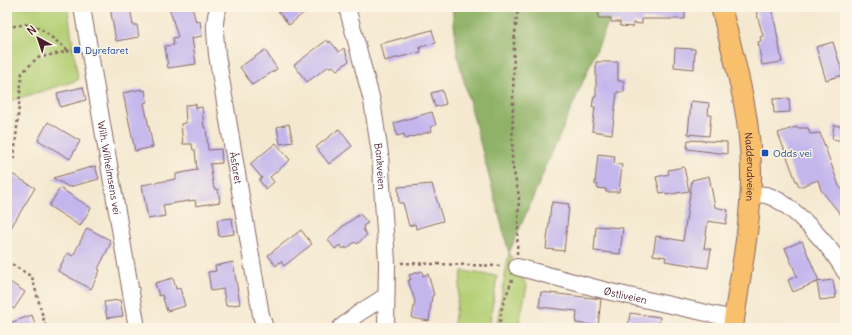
<svg xmlns="http://www.w3.org/2000/svg" width="852" height="335" viewBox="0 0 852 335" font-family="Delius,sans-serif">
	<style>
		.green { fill: #b5d077; stroke: #807851 }
		.forest { fill: #90b268; stroke: #6d684a }
		.building { fill: #c3b6ed }
		.lines { fill: none; stroke-linecap: round; stroke-linejoin: round }
		.minor-casing { stroke: #866665; stroke-width: 18 }
		.major-casing { stroke: #866665; stroke-width: 22 }
		.path { stroke: #866665; stroke-width: 2.5; stroke-dasharray: 3 3; stroke-linecap: butt }
		.minor { stroke: #fff; stroke-width: 16 }
		.major { stroke: #f8bf6c; stroke-width: 20 }
		.transit-dot { fill: #1a4fb4; stroke: #fcf5e5; stroke-width: 1.5 }
		.labels { text-anchor: middle; dominant-baseline: central; stroke-width: 3; stroke-linejoin: round; paint-order: stroke }
		.transit-label { font-size: 10px; fill: #164399; stroke: #fcf5e5; text-anchor: start }
		.street-label { font-size: 10px; fill: #4a1f2b; stroke: #fcf5e5 }
	</style>
	<rect width="100%" height="100%" fill="#fcf5e5"/>
	<filter id="ink" filterUnits="userSpaceOnUse"><feTurbulence type="fractalNoise" baseFrequency=".025" numOctaves="2"/><feDisplacementMap in="SourceGraphic" scale="8" xChannelSelector="R" yChannelSelector="G"/><feConvolveMatrix kernelMatrix="1 2 1 2 8 2 1 2 1" color-interpolation-filters="sRGB"/></filter>
	<filter id="wash" filterUnits="userSpaceOnUse"><feTurbulence type="fractalNoise" baseFrequency=".012" numOctaves="4" result="noise"/><feDisplacementMap in="SourceGraphic" scale="16" xChannelSelector="R" yChannelSelector="G"/><feGaussianBlur stdDeviation="0.9" result="paint"/><feColorMatrix in="noise" values="0 0 0 0 0 0 0 0 0 0 0 0 0 0 0 0 0 1.4 0 .05"/><feComposite in="paint" operator="in"/></filter>
	<g filter="url(#wash)">
		<rect width="100%" height="100%" fill="#f4e9d0"/>
		<path class="green" d="M7,7H65L68,11L78,80L7,102Z
			M509,253L527,286L518,328H496Z
			M462,271L497,276L489,328H453Z"/>
		<path class="forest" d="M452,7H615L509,253L458,58Z"/>
		<g id="blocks">
			<path class="building" d="M110,7H130L133,25H137L139,37L116,41Z
				M169,7H192L196,22L200,21L202,36L192,38L196,64L168,68L165,46L174,45L173,38L178,37Z
				M275,7H311L289,25Z
				M599,7H685V19H642V24L633,23V27L620,26V22H611V18H598Z
				M755,7H771L776,28L782,62L762,65L758,42L761,41L760,37L763,36Z
				M432,30L436,43L420,47L421,52L384,61L380,44Z
				M327,40L329,43L330,41L339,52L344,48L349,61L337,70L333,66L331,68L329,66L307,82L294,65Z
				M833,42L843,75L826,80L816,47Z
				M675,48L695,49L694,69L674,67Z
				M265,50L277,69L252,85L240,67Z
				M596,62H618V81H624V92H617L612,134L592,131L595,107H592L594,96L596,97Z
				M83,87L86,100L60,107L57,93Z
				M142,89V91L145,90L147,102L144,103L153,147L135,151L123,93Z
				M442,90L446,104L435,107L431,93Z
				M789,98L790,112L774,113L773,99Z
				M691,101L709,103L708,115H711L709,136L688,134Z
				M196,104V108L202,107L204,128H206L208,150L221,149L222,163L210,164L214,189H218L220,202L196,206L195,200L163,205L165,216L148,219L142,185L176,179V174L197,170L195,150H193L192,144H183L181,124L186,123L185,105Z
				M432,112L436,125L430,127L432,131L405,139L404,134L397,136L394,123Z
				M48,122L80,141L70,159L38,140Z
				M289,124L293,142L280,144L277,127Z
				M834,125L845,127V141L832,139Z
				M796,127V128H808L810,134L820,133L839,186L845,193V220L821,190L818,180L799,187L797,181H796L778,133Z
				M339,129L352,146L329,164L316,147Z
				M688,140L727,142V154L687,149Z
				M276,143L290,160L270,177L274,182L266,189L259,180L262,178L250,164Z
				M598,154L615,156L614,163L622,165L619,192H606V189L597,188L598,185L595,184Z
				M95,166L99,179L69,187L53,178Z
				M684,167L689,191L666,195V192L660,193L656,177L669,174L668,170Z
				M7,171L35,188L7,234Z
				M709,176L715,207L728,210L726,224L708,221L704,248L711,249L708,268L665,261L666,257L653,255L656,236L683,241L692,180Z
				M432,184L443,221L416,229L415,224L409,226L403,203H399L398,187Z
				M60,188L91,208L80,226L49,206Z
				M552,202L569,204L568,207H569L564,251L546,249L551,205H552Z
				M360,214L368,223L363,226L364,228L363,229L367,235L357,244L355,242L346,249L345,247L343,249L340,245L335,249L328,240L343,226Z
				M232,218L234,234L219,236L217,220Z
				M596,226L623,228L620,254L594,251Z
				M87,228L110,240L108,242L111,243L98,269L100,270L91,289L58,271L67,253L73,256Z
				M301,230L312,244L284,266L281,261L276,266L268,255Z
				M802,241L819,281L793,292L788,280L797,276L785,248Z
				M233,262L240,304L226,306L223,289L211,291L208,272L216,271L215,266Z
				M422,271L423,276L428,274L434,295L432,296L429,321L412,318L415,301L408,280H411L409,275Z
				M173,278L176,289L180,288L185,306L167,311L162,295L159,296L155,283Z
				M7,280L25,292L14,309L7,305Z
				M833,280L836,298L820,300L817,282Z
				M541,292L601,299L598,326L576,323L577,311L539,307Z
				M120,300L123,316L107,318L104,302Z
				M630,313L660,317L658,328H628Z
				M32,315L36,328H7V324Z"/>
		</g>
	</g>
	<g filter="url(#ink)">
		<use href="#blocks" fill-opacity="0" stroke="#866665" stroke-width="1"/>
		<g class="lines">
			<defs>
				<g id="minor">
					<path id="s1" d="M82,7L137,328"/>
					<path id="s2" d="M219,7C212,21 216,39 217,55L261,315L265,328"/>
					<path id="s3" d="M347,7L372,101L380,154L387,262L386,328"/>
					<path d="M750,195C755,195 761,194 766,195C792,202 832,248 845,272"/>
					<path id="s4" d="M517,267L611,292L734,319"/>
					<path d="M340,328L359,313L386,296"/>
				</g>
				<g id="major">
					<path id="s5" d="M721,7C735,62 752,120 751,177C751,228 739,278 733,328"/>
				</g>
			</defs>
			<use href="#minor" class="minor-casing"/>
			<use href="#major" class="major-casing"/>
			<path class="path" d="M7,27L29,24L41,29L69,51
				M14,159L22,73L37,58L69,51H75
				M517,254L519,196L512,163L514,43L518,7
				M7,261L32,277L46,328
				M401,263L502,266
				M499,328L502,307L512,280"/>
			<use href="#minor" class="minor"/>
			<use href="#major" class="major"/>
		</g>
	</g>
	<g class="transit-dot">
		<rect x="73" y="46" width="8" height="8" rx="2"/>
		<rect x="761" y="149" width="8" height="8" rx="2"/>
	</g>
	<g class="labels">
		<g class="transit-label">
			<text x="85" y="50">Dyrefaret</text>
			<text x="773" y="153">Odds vei</text>
		</g>
		<g class="street-label">
			<text stroke="none"><textPath href="#s3" startOffset="163">Bankveien</textPath></text>
			<text stroke="none"><textPath href="#s1" startOffset="163">Wilh. Wilhelmsens vei</textPath></text>
			<text stroke="none"><textPath href="#s5" startOffset="163">Nadderudveien</textPath></text>
			<text stroke="none"><textPath href="#s2" startOffset="163">Åsfaret</textPath></text>
			<text stroke="none"><textPath href="#s4" startOffset="112">Østliveien</textPath></text>
		</g>
	</g>
	<rect width="852" height="335" fill="none" stroke="#fcf5e5" stroke-width="24"/>
	<g transform="translate(38 38) rotate(320)" stroke="#fcf5e5" stroke-width="3" paint-order="stroke">
	<path d="M0-3L7 15L0 10L-7 15Z" fill="#4a1f2b"/>
	<text y="-6" font-size="11" font-weight="bold" text-anchor="middle" fill="#4a1f2b">N</text>
	</g>
</svg>
